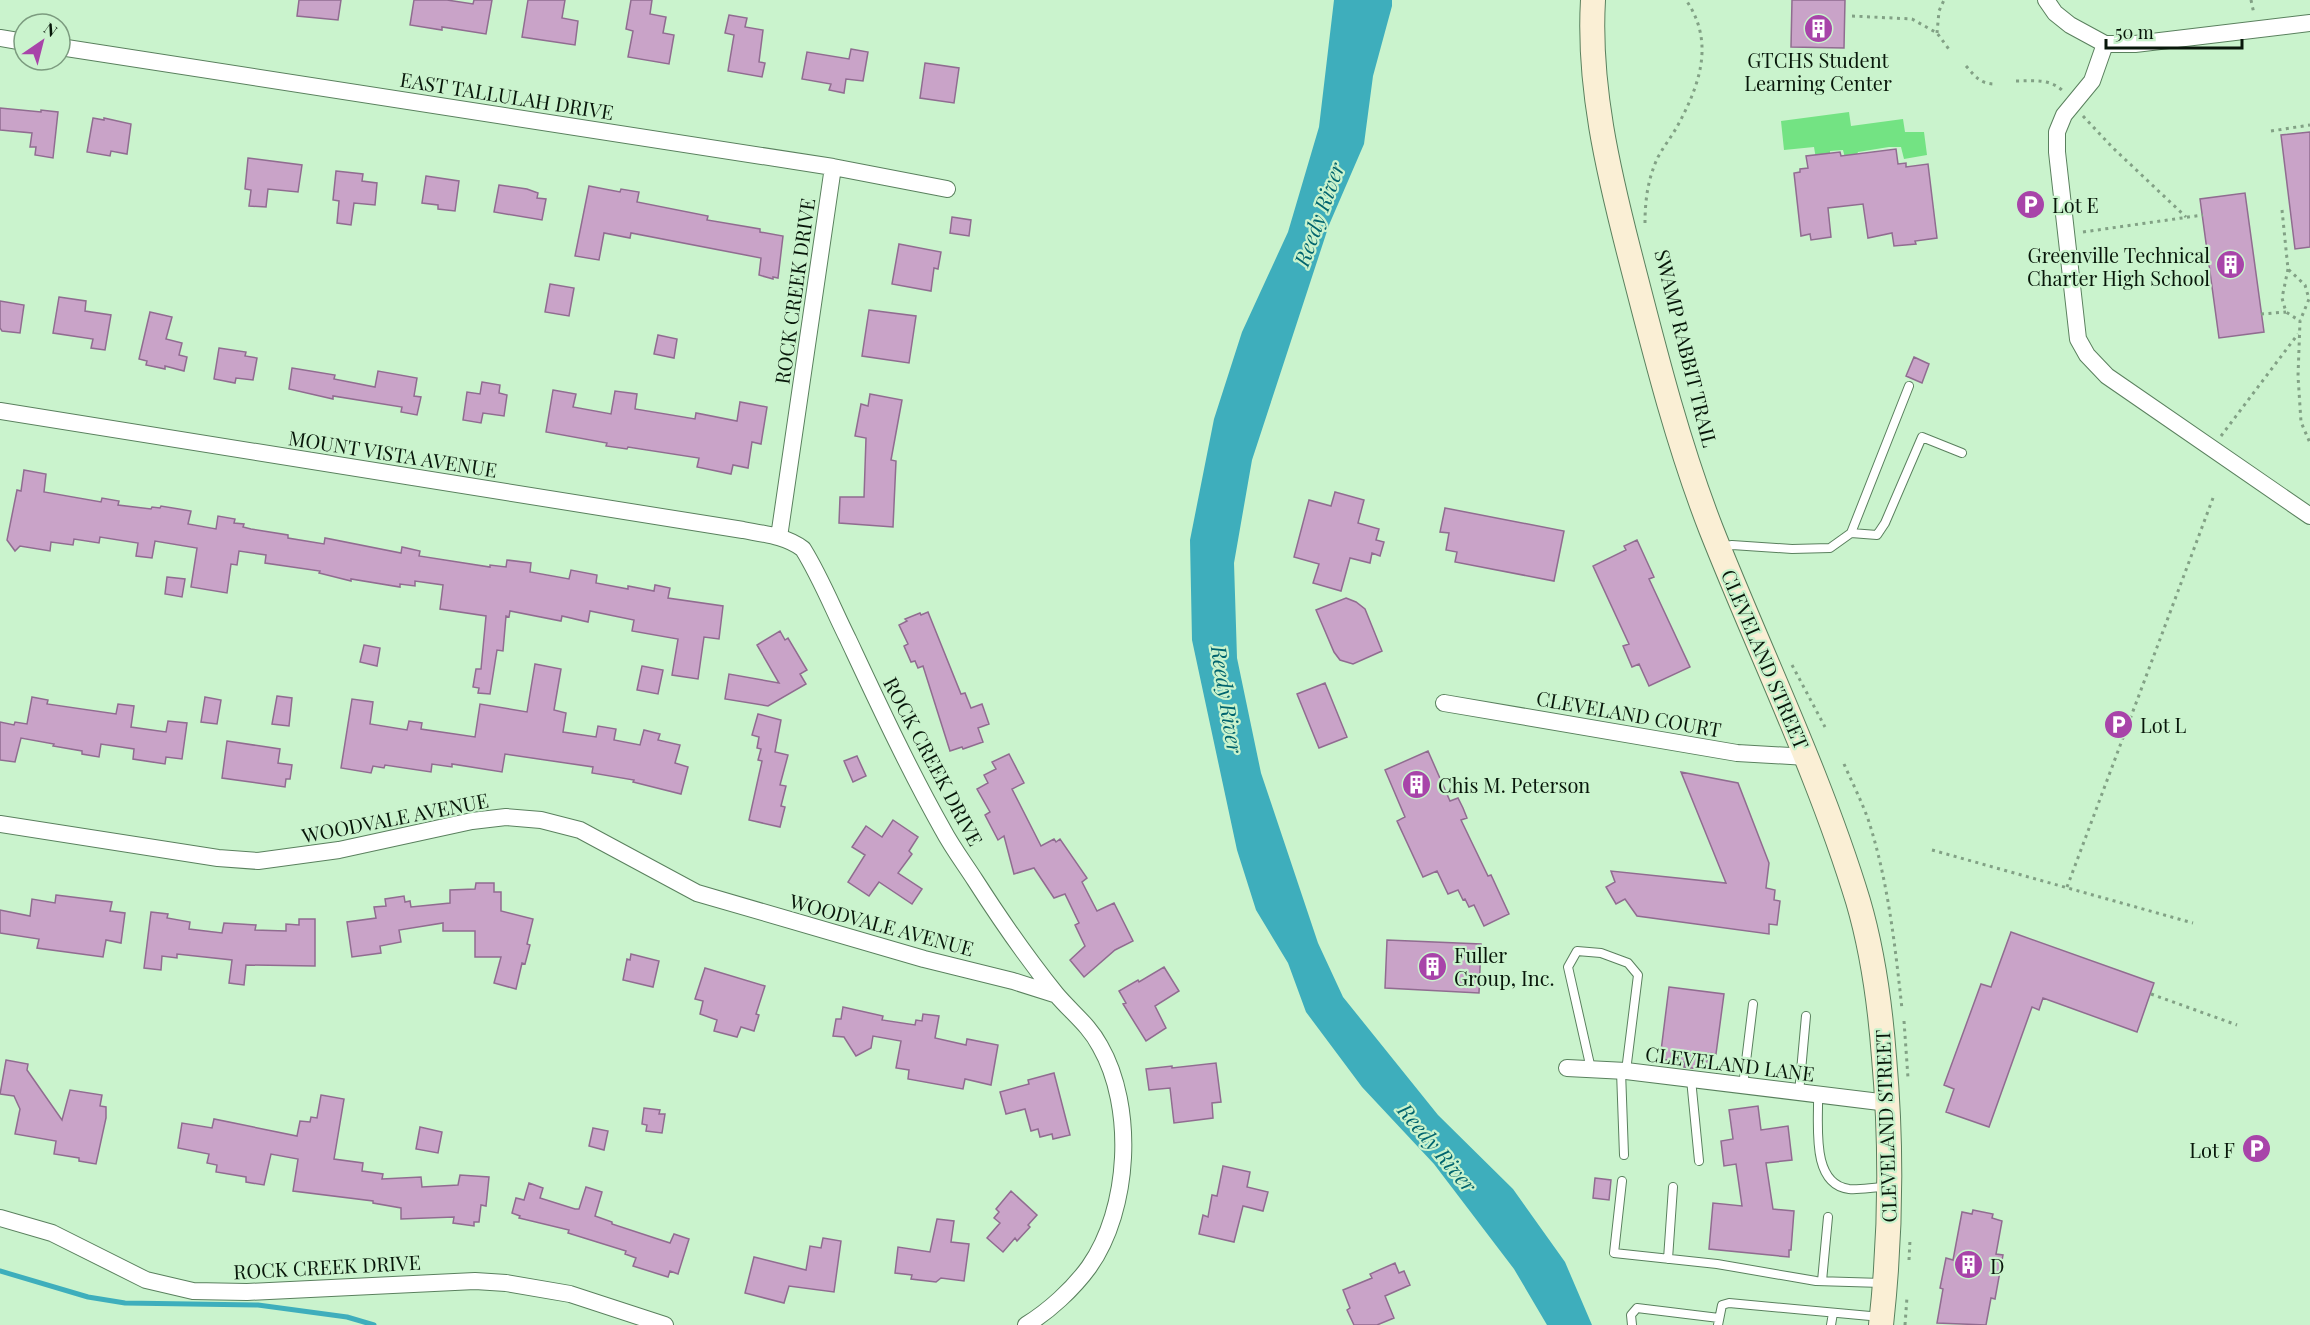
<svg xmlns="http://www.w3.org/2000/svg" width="2310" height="1325" viewBox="0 0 2310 1325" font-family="'Playfair Display',serif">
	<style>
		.green { fill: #73e383 }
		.water { fill: #3eaebc }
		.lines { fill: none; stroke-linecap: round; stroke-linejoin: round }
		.stream { stroke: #3eaebc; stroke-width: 5 }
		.building { fill: #c9a3c8; stroke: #906c90; stroke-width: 1.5 }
		.lane-casing { stroke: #5a805e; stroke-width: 10 }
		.street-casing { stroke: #5a805e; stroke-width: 18 }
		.secondary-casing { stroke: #5a805e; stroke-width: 26 }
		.path { stroke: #82a185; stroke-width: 3; stroke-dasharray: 3 4.5; stroke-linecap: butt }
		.lane { stroke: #fff; stroke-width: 8 }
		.street { stroke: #fff; stroke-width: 16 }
		.secondary { stroke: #faefd5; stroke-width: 24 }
		.labels { text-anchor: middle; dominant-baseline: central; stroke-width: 4.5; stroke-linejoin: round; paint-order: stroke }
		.poi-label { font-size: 20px; fill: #08170a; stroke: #caf3cd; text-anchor: start }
		.street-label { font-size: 20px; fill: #08170a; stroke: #caf3cd }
		.water-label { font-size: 21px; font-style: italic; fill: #00646e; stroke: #caf3cd }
	</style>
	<rect width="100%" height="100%" fill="#caf3cd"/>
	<path class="green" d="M1849,112L1851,126L1903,119L1905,132H1924L1927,155L1904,159L1901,147H1889L1858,152L1856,157L1845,158L1843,150L1830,151V158L1816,159L1814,147L1784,150L1781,121Z"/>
	<path class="water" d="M1334,0H1392V6L1373,76L1364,144L1329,225L1252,460L1234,563L1237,658L1261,773L1318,943L1343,997L1438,1115L1513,1189L1565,1262L1592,1325H1547L1514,1269L1434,1164L1362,1087L1306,1012L1288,963L1256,910L1237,850L1192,640L1190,540L1214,419L1242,332L1288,232L1319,127Z"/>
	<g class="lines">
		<path class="stream" d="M0,1271L88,1297L125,1303L258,1305L347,1317L374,1325"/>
	</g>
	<path class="building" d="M299,0H341L338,20L297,16Z
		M414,0H447L473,4L474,0H492L486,34L442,27V30L410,25Z
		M528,0H565L562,18L578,21L575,45L522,37Z
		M631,0H652L650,14L666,17L663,33L674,35L669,64L628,57L633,31L626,29Z
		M1792,0H1845L1844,48L1791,47Z
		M729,15L747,18L745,27L763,30L759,62L765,63L762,77L728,71L734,35L725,33Z
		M851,49L868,52L863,81L846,79L844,93L829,90L831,84L802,79L807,52L849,59Z
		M925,63L959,68L954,103L920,98Z
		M0,108L41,112V110L58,112L53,158L35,155L36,147H30L32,133L0,130Z
		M93,118L104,120V118L131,124L127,154L111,151L110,156L87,152Z
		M2310,132V247L2295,249L2281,135Z
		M1896,149L1898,164L1906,163V167L1928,164L1937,238L1915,241L1916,244L1894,246L1892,233L1868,238L1863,204L1828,208L1831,237L1811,240L1810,234L1801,236L1794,173L1800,172V169L1808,168L1806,156L1840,152L1841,156Z
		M248,158L302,165L298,192L268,189L266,207L249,206L251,190L245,189Z
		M336,171L363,174L362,181L377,183L375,205L354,203L351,225L337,223L339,201L333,200Z
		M426,176L459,181L455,211L438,209V205L422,203Z
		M499,185L527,189L538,193L537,198L546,199L542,220L494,212Z
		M589,186L620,192L621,189L639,192L637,202L708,216L707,220L760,229V232L783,236L778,278L773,277V279L759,275L761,258L631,233L630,238L604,233L599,260L575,256Z
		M2245,193L2264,332L2219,338L2200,199Z
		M952,217L971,220L969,236L950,233Z
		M899,244L941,252L938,269L934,268L931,291L892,284Z
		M550,284L574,288L569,316L545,312Z
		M59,297L86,301L85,311L111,315L105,350L91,348L93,339L53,333Z
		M0,301L24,305L20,333L2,331L0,328Z
		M869,310L916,316L909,363L862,356Z
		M150,312L172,317L166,339L182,343L179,355L187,357L184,371L165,366V369L146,365L147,361L139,359Z
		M658,335L677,339L674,358L654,354Z
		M219,348L246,352L245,356L257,358L253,380L236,378L235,383L214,379Z
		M1914,357L1929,364L1922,383L1906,376Z
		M292,368L335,375L334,379L375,387L378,371L417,378L414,396L421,397L417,415L401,412L402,407L333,396V399L289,389Z
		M482,382L500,385L499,393L507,395L504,416L483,413L481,423L463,420L467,392L480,394Z
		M553,390L576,394L573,407L611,414L615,391L637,394L635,409L695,419L696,413L737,421L740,402L767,407L761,444L752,442L748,468L733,465L731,474L697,467L699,458L628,447L627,449L606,446L607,443L546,432Z
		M870,394L902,400L891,460L896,461L893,527L839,523L840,497H864L866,438L855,436L861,404L868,406Z
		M24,470L46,474L44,492L101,502L102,498L119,501L118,505L151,509L152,507L160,508L161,506L191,511L188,524L216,529L218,516L235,519L234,523L244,524L243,527L251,529L288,535V538L324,544L325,538L401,553L402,547L420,551L419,556L490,567V565L506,567L507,560L531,563L530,572L569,579L571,570L597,575L596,583L628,589V586L654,591L655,585L670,588L668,598L723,606L719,639L704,637L698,679L672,675L678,639L632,631L634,620L590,611L588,622L562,616L561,621L510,611L509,617L506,616L503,651L497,650L490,694L478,693L479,688L473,687L476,669H481L486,616L440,609L443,585L415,581V586L400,584V587L351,579V581L319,573L320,571L265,563L266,555L239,551L237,565L231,564L227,593L191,587L197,548L155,541L152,558L136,556L138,543L100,537L99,543L74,539L73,545L51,542L50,551L20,546L15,551L7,540L17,490L21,491Z
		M1335,492L1364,500L1358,523L1379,529L1376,540L1384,542L1380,556L1372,553L1370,563L1350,558L1341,591L1313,583L1319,564L1294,557L1309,500L1331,506Z
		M1445,508L1564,531L1554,581L1455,562L1457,552L1446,550L1449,533L1440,532Z
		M1637,540L1654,577L1649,579L1690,667L1649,686L1639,664L1632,667L1623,646L1629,644L1593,566L1626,550L1624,546Z
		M167,577L185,579L182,597L165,594Z
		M1346,598L1356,602L1365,609L1382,651L1353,664L1340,660L1334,652L1316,610Z
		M928,612L961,694L965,693L971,708L982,704L989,724L978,728L983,742L963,749L962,747L950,751L923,666L918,668L915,661L911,662L904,646L908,644L899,625L907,621L905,619L920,613L921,615Z
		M780,631L785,640L788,638L807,670L800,674L806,684L768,706L725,699L729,674L779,683L757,645Z
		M364,645L380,648L377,666L360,662Z
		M535,664L561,669L554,710L566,713L563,732L596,737L598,726L616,729L614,740L640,745L644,730L660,734L658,740L680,745L675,763L688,767L681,794L633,782L634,780L592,773L593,767L505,754L502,772L452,764V767L432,764L431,772L385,765L384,768L373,766L371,773L341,768L352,699L373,702L370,724L407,730L409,721L422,723L421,729L475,737L480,704L527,712Z
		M642,666L663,670L658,694L637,690Z
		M1325,683L1347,737L1319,748L1297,694Z
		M277,696L292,698L289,726L272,724Z
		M32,697L48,700L47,704L116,714L118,704L134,706L131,727L166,732L168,721L187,723L182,759L166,757L165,764L133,759L134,749L101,744L99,757L82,754V751L53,746L54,744L21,738L15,762L0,760V722L14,725L15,722L27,724Z
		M205,697L221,700L217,724L201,722Z
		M758,714L781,720L775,752L788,755L780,785L786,786L781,806L785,807L780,827L749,820L762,761L758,760L761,749L757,748L759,737L752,735Z
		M227,741L280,749L278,763L292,765L290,779H286L285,787L222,778Z
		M1428,751L1450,801L1458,798L1463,808L1467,818L1461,820L1488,876L1491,875L1509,914L1484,926L1474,905L1469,907L1465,899L1463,900L1458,890L1448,894L1437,871L1423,877L1397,821L1405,817L1385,770Z
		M1009,754L1024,783L1012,789L1041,846L1054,839L1056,842L1060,839L1087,878L1082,882L1097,911L1114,903L1133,941L1115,950L1084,977L1070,960L1085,946L1075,925L1079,923L1065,894L1054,898L1034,868L1014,874L1004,836L998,840L985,815L990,812L977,789L988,783L984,775L996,769L992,762Z
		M857,756L866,776L853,782L844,761Z
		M1681,772L1738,783L1769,863L1766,888L1775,890L1774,900L1780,901L1777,925L1769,924V934L1637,916L1625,899L1616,904L1606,887L1615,882L1611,871L1726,883Z
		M893,820L918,837L909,851L912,854L898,873L922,889L912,904L879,882L869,896L848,882L865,855L852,847L866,826L882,837Z
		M476,883H494V892H501V911L533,919L527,944L530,945L525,964L522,963L516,989L494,983L501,957H475V931H443V923L399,930L401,942L380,946L381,953L352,957L347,922L376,918L374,907L386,906L385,899L404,896L405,902L410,901L411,907L450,903V890L475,889Z
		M56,895L112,902L110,911L125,913L121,943L106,940L103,957L37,948L39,939L0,933V910L30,916L32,899L55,903Z
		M151,912L168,914L167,918L190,922L189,929L222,933L224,923L256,925L255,930L286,931V924L299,925V919H315V966L246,965L244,985L229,983L232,960L177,954V958L162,956L161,970L144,968Z
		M2011,932L2154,983L2137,1032L2043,998L2039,1010L2032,1007L1989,1127L1946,1112L1954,1089L1944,1085L1981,984L1991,987Z
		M1387,940L1481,944L1479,993L1385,988Z
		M631,954L659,961L653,987L623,980L627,959L630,960Z
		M1164,967L1179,991L1155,1006L1166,1028L1146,1041L1123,1004L1126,1003L1119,991L1138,980L1139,982Z
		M705,968L765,986L756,1014L759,1015L754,1031L741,1027L737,1037L714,1031L717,1020L700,1014L703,1001L695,999Z
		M1669,987L1724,994L1716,1054L1708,1053L1707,1064L1699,1063V1069L1684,1067L1685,1062L1660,1059Z
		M843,1007L883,1016L882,1020L915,1025L916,1020L922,1021L923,1014L939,1016L935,1038L966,1045L967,1039L998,1045L991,1085L965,1079L963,1089L908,1079L909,1070L896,1068L901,1041L873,1036L871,1048L856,1056L844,1037L833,1036L836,1019H841Z
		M6,1060L28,1064L27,1070L62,1120L70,1090L102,1095L100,1106L106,1107V1118L96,1164L79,1161V1158L54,1154L56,1141L15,1134L20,1109L14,1096L0,1094Z
		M1216,1063L1221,1102L1212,1103L1213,1118L1174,1123L1170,1088L1149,1090L1146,1069L1172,1066V1068Z
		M1054,1073L1070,1135L1053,1139L1052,1134L1040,1137L1038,1129L1031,1131L1025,1109L1006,1114L1000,1092L1029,1084L1028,1080Z
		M321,1095L344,1099L334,1159L363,1163L362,1171L383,1174L382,1179L421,1177L422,1187L458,1185L460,1175L489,1177L486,1206L481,1205L479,1222H474V1226L453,1223L454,1217L401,1219V1208L373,1203V1201L293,1191L298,1159L271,1154L264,1185L246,1182V1177L216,1172L217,1165L207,1163L209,1154L178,1148L182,1123L212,1128L214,1119L297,1136L300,1121L310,1122L311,1117L317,1118Z
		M1758,1106L1761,1130L1788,1126L1792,1160L1766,1163L1773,1209L1794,1211L1791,1250H1789V1257L1709,1249L1713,1203L1742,1206L1736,1164L1724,1166L1721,1141L1733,1139L1729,1110Z
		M644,1108L660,1110L659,1114H665L662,1133L646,1131L647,1125L642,1124Z
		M420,1127L442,1132L438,1153L416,1149Z
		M593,1128L608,1131L604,1150L589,1146Z
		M1223,1166L1250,1172L1247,1187L1268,1192L1263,1211L1243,1206L1234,1242L1199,1234L1203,1215L1208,1217L1212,1195L1217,1196Z
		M1595,1178L1611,1180L1609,1200L1593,1198Z
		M529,1183L543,1188L540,1198L575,1209H579L586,1187L602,1192L595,1216L612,1222V1224L670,1243L674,1234L689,1239L678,1274L670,1271L668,1277L633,1266L636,1258L625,1254L626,1251L568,1233L569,1230L519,1218L520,1216L512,1213L516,1198L524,1200Z
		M1011,1191L1037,1215L1028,1225L1030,1227L1017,1241L1015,1238L1003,1252L987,1238L1000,1223L994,1218L999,1212L996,1209Z
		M1973,1210L1993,1214L1992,1218L2002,1221L1996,1254L2003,1255L1995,1299L1991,1298L1986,1325L1937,1323L1943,1289L1940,1288L1946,1258L1953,1260L1962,1212L1972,1214Z
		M937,1219L954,1221L951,1242L969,1244L964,1281L941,1278L936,1282L911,1279L912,1275L895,1273L898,1247L930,1252Z
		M823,1238L841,1241L834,1292L789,1286L784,1303L745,1293L754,1257L806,1270L810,1246L821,1248Z
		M1395,1263L1399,1273L1404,1271L1410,1285L1385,1296L1394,1318L1377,1325H1354L1347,1310L1350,1308L1343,1290L1372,1278L1370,1274Z"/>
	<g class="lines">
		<defs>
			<path id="lane" d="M1851,533L1877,535L1885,523L1922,437L1962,453
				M1720,547L1732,545L1792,549L1830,548L1851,533L1909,386
				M1591,1069L1568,967L1577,951L1601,953L1628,963L1638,975L1626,1071
				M1621,1071L1624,1155
				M1691,1079L1699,1161
				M1743,1086L1753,1004
				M1799,1093L1806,1016
				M1818,1095C1819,1123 1810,1184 1849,1189C1860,1190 1874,1187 1886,1187
				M1622,1181L1614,1253L1717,1264L1816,1281L1882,1283
				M1668,1259L1673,1187
				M1822,1281L1828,1217
				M1632,1325L1631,1315L1637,1308L1719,1318
				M1718,1325L1722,1305L1729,1303L1881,1317
				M1831,1325L1833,1313"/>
			<path id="street" d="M2046,0L2055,13L2070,25L2105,44H2135L2310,23
				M0,38L24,42
				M2105,44L2092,81L2064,115L2057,132V152L2078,339L2087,355L2107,376L2310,516
				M60,47L833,167L947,189
				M0,411L743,530C764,534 786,536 803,549C821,578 833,609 848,639C878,703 908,768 943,830C952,847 964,863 975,880C1000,919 1027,958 1056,994C1071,1012 1089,1025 1100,1046C1135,1107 1130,1209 1089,1267C1073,1289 1049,1311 1026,1325
				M779,537L833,167
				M1444,703L1737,753L1807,757
				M0,824L218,858L258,861L339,850L472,821L506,817L541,820L580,830L697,893L924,959L1013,981L1057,995
				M1567,1068L1626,1071L1888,1103
				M0,1218L52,1233L146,1280L193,1291L247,1292L475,1281L506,1283L570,1294L665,1325"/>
			<path id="secondary" d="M1593,0C1588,85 1608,170 1629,252C1653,345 1676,439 1711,529C1760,653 1819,773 1858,901C1873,952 1880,1004 1884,1057C1892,1147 1891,1235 1881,1325"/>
		</defs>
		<use href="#lane" class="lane-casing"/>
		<use href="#street" class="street-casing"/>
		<use href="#secondary" class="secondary-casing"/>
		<path class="path" d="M2251,0L2254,14
			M1852,16L1912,19L1937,33L1951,52
			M1937,33L1939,11L1944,0
			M1966,66C1975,76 1980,84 1995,84
			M2016,81C2034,81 2049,78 2063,91
			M2083,116L2112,147L2186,217
			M2271,131L2310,125
			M2282,210L2288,269L2305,285L2309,299L2300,321L2298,376L2301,422L2310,443
			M1645,223C1645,200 1648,178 1658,157C1664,146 1672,136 1678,125C1700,84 1715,42 1686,0
			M2083,232L2203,215
			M2288,269L2282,298L2286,312L2300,321
			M2261,314L2286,312
			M2221,436L2298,334
			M1792,665L1825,727
			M1844,764C1852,782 1861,800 1868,819C1888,880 1895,945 1902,1009
			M1932,850L2193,923
			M2067,887L2213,498
			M2151,994L2237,1025
			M1904,1021L1908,1078
			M1909,1260L1910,1240
			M1905,1325L1907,1297"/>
		<use href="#lane" class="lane"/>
		<use href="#street" class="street"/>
		<use href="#secondary" class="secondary"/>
	</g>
	<defs>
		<symbol id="building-disc" viewBox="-11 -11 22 22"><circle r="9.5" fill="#a844a9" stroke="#caf3cd"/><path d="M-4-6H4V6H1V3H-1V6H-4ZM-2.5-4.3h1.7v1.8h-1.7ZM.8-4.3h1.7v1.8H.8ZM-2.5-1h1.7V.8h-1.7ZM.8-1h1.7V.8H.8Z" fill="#fff"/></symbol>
		<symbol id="parking-disc" viewBox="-11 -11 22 22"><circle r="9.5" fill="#a844a9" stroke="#caf3cd"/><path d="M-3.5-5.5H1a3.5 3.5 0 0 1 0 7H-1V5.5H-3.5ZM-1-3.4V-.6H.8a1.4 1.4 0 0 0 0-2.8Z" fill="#fff"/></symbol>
	</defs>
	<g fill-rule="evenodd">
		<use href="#building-disc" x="1802" y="12" width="33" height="33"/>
		<use href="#parking-disc" x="2014" y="188" width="33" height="33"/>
		<use href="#building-disc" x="2214" y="248" width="33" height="33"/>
		<use href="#parking-disc" x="2102" y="708" width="33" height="33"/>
		<use href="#building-disc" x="1400" y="768" width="33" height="33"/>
		<use href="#building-disc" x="1416" y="950" width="33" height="33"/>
		<use href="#parking-disc" x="2240" y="1132" width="33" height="33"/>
		<use href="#building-disc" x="1952" y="1248" width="33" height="33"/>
	</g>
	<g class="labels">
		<g class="poi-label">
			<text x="1818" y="59" text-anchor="middle">GTCHS Student<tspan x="1818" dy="23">Learning Center</tspan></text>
			<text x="2052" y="204">Lot E</text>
			<text x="2210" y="254" text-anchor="end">Greenville Technical<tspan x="2210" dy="23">Charter High School</tspan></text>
			<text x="2140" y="724">Lot L</text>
			<text x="1438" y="784">Chis M. Peterson</text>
			<text x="1454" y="954">Fuller<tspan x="1454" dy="23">Group, Inc.</tspan></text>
			<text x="2235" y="1149" text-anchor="end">Lot F</text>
			<text x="1990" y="1265">D</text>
		</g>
		<g class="street-label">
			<text transform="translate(507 95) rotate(9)">EAST TALLULAH DRIVE</text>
			<text transform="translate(794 291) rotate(-82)">ROCK CREEK DRIVE</text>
			<text transform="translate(1687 348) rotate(76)">SWAMP RABBIT TRAIL</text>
			<text transform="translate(393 453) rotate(9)">MOUNT VISTA AVENUE</text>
			<text transform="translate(1766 659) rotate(67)">CLEVELAND STREET</text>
			<text transform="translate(1629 713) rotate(10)">CLEVELAND COURT</text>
			<text transform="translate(934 761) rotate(62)">ROCK CREEK DRIVE</text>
			<text transform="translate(395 817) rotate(-11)">WOODVALE AVENUE</text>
			<text transform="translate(882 924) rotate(15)">WOODVALE AVENUE</text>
			<text transform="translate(1730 1063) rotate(7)">CLEVELAND LANE</text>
			<text transform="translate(1885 1126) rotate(-92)">CLEVELAND STREET</text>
			<text transform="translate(327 1266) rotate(-3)">ROCK CREEK DRIVE</text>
		</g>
		<g class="water-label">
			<text transform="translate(1318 214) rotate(-70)">Reedy River</text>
			<text transform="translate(1228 699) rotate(81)">Reedy River</text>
			<text transform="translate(1438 1147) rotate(50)">Reedy River</text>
		</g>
	</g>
	<g transform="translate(42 42) rotate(35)"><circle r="28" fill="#caf3cd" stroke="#7c9b7f" stroke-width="1.5"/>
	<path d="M0-4.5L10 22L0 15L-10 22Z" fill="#a844a9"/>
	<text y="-9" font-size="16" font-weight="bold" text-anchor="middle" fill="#08170a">N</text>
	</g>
	<path d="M2106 39v9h136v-9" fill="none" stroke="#08170a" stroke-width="3"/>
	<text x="2115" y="39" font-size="18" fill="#08170a" stroke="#caf3cd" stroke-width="4.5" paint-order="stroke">50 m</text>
</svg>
